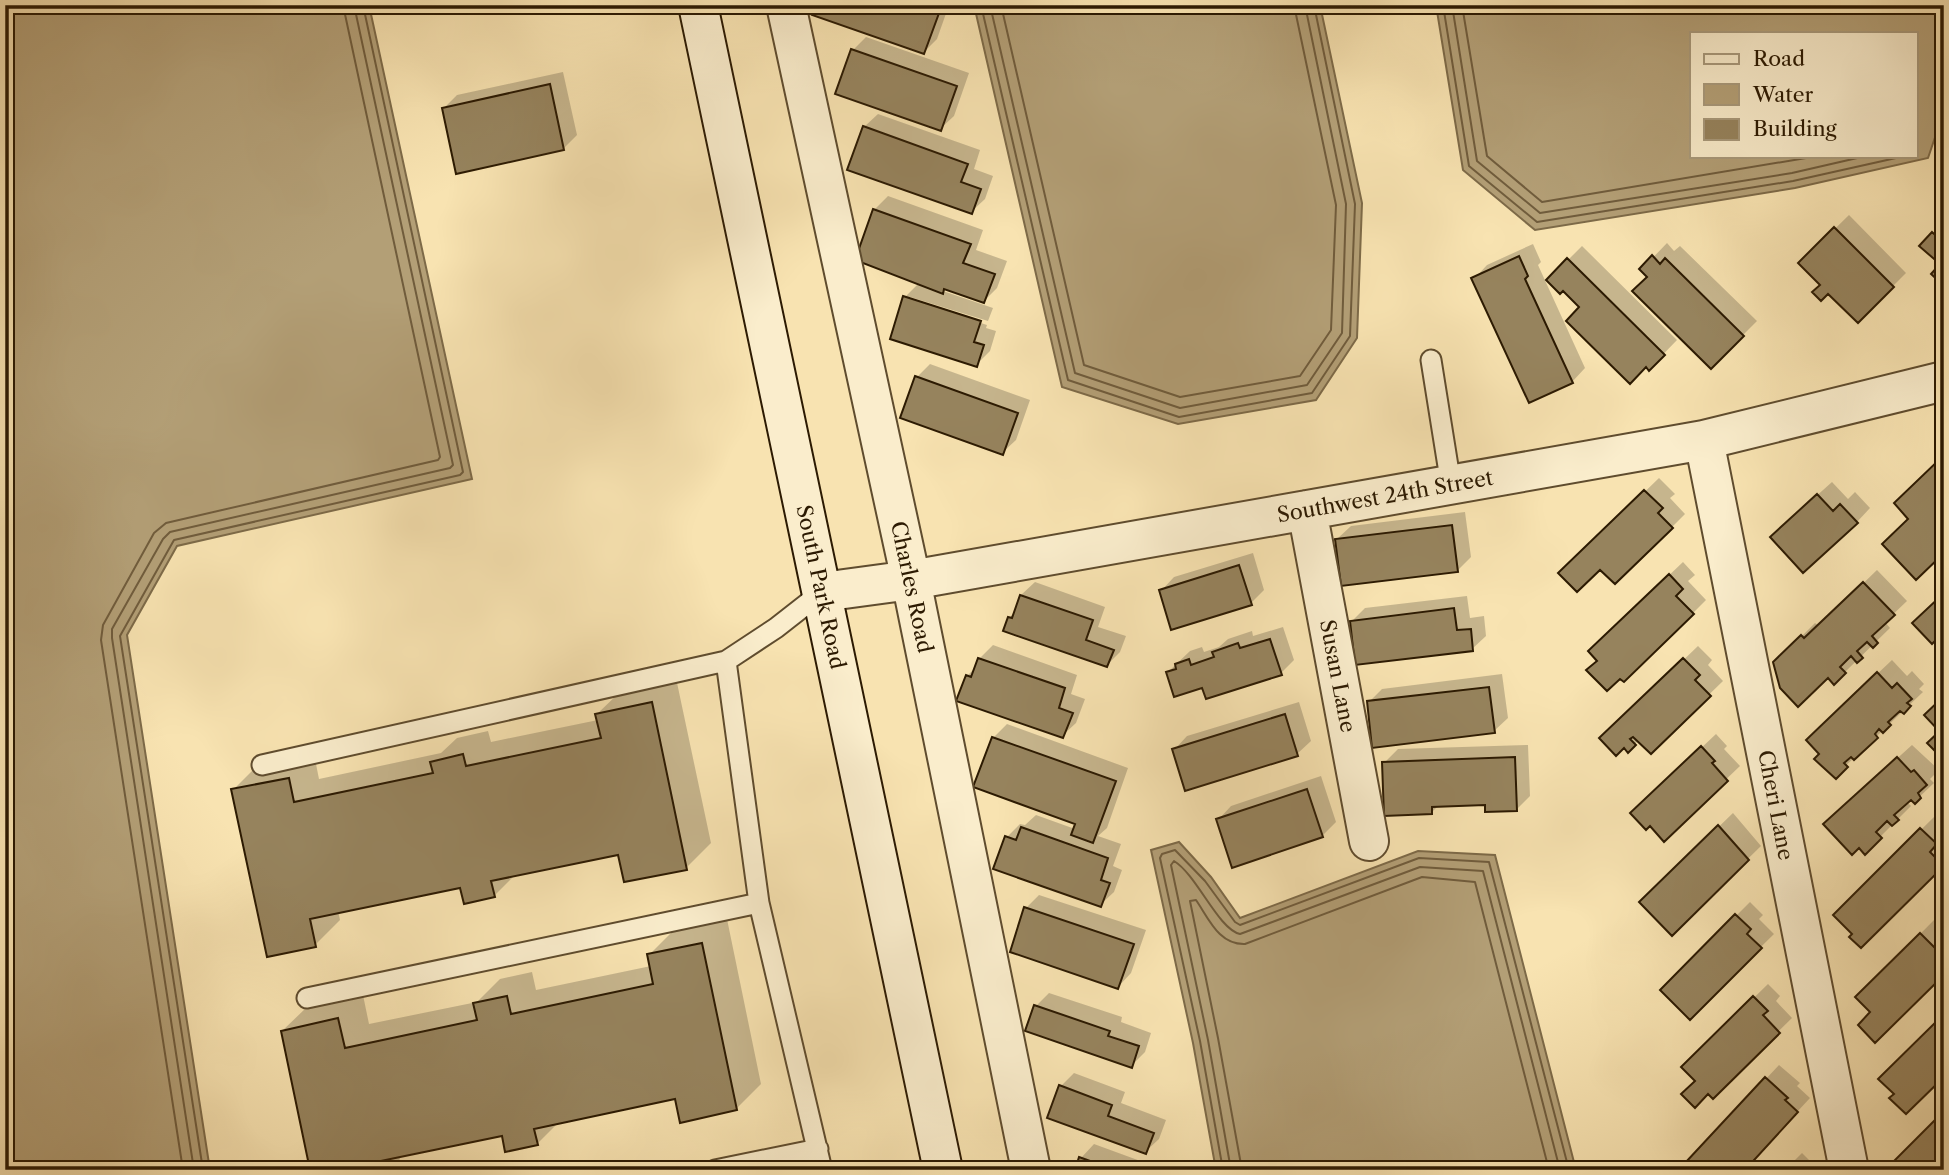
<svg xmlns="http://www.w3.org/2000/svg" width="1949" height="1175" viewBox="0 0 1949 1175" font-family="'Libre Caslon Text',serif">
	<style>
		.water { fill: #b39f76; stroke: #7d6a48; stroke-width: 2; fill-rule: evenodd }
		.shadow { fill: #0003 }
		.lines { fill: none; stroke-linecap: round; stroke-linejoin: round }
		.shore { stroke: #705c3c; stroke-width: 2 }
		.building { fill: #96835d; stroke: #2c1a02; stroke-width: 2 }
		.lane-casing { stroke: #5f4c2e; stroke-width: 23 }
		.street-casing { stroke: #5f4c2e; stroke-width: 42 }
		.secondary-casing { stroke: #2c1a02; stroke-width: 42 }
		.lane { stroke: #faedcc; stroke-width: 19 }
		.street { stroke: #faedcc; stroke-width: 38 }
		.secondary { stroke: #faedcc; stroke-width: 38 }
		.labels { text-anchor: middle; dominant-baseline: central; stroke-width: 7; stroke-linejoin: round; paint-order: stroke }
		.street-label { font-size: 21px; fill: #2c1a02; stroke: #faedcc }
	</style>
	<rect width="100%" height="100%" fill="#f8e3b1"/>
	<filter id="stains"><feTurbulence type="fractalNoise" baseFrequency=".00286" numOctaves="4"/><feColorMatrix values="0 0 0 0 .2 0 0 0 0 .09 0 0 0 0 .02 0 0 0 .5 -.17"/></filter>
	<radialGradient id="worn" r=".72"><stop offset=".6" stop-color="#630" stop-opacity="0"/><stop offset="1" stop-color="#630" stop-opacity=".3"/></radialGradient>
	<path class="water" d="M5,5H369L472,479L177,546L127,635L210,1170H5Z
		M974,5H1320L1362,203L1357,338L1316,400L1178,424L1062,387Z
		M1436,5H1944V111L1928,158L1795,188L1535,230L1463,170ZM1692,33H1916V156H1692Z
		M1179,842L1211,877L1240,918L1418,851L1495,855L1576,1170H1216L1193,1043L1151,850Z"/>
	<path class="shadow" d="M818,5H949L937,39L924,52Z
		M866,37L969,73L954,116L940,129L853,50Z
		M563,72L577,135L563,149L444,108L457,95Z
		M878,114L980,150L974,169L993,176L985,199L971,212L864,127Z
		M888,196L983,230L976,250L1007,261L997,288L983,302L946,288L943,291L993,308L988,321L910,297V300L987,325L986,328L996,331L990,351L976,365L905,297L918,284L874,210Z
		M1849,215L1906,273L1858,321L1800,263Z
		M1940,227L1944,231V283L1943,264L1922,246Z
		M1667,243L1674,251L1680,246L1757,321L1711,367L1642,269Z
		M1533,244L1541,262L1538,265L1585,368L1572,382L1474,279L1487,265Z
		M1582,246L1677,340L1649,369L1563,289L1548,280Z
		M930,364L1030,400L1016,440L1002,453L917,377Z
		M1659,478L1675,494L1670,498L1685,514L1672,527L1561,573Z
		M1832,482L1848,499L1855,492L1870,508L1857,522L1785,524Z
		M1465,512L1471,557L1457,571L1337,539L1351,526Z
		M1253,553L1264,590L1251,603L1161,591L1174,577Z
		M1683,562L1695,575L1688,581L1706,600L1693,613L1599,660L1603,638Z
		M1877,570L1907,601L1885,622L1890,628L1845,672L1828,676L1775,663L1815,623L1819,626Z
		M1035,582L1105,607L1098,627L1126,636L1120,652L1107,665L1009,618L1015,612L1021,595Z
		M1467,596L1470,618L1484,616L1486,636L1472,649L1352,621L1365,608Z
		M1283,627L1294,660L1281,673L1203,686L1168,672L1190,651L1202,647L1204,652L1219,647L1228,639L1252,631L1253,636Z
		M993,645L1077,675L1071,694L1085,699L1076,723L1062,736L967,676L976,667L979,659Z
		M1698,646L1712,660L1708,665L1723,681L1651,751L1639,740L1628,751L1624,746L1602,738Z
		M1892,660L1907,676L1912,671L1924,684L1919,689L1923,692L1835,776L1821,754V727Z
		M1502,674L1508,718L1494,731L1369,702L1382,689Z
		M676,678L711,843L686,868L619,852L516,874L494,896L462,886L338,911L340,920L315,945L233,790L258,765L314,754L319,779L441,753L457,738L488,731L491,742L598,720L597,714L622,690Z
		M1299,702L1311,741L1297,754L1174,750L1187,736Z
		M1007,724L1128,768L1107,828L1098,836L1121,844L1113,866L1122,870L1114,892L1100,905L1007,837L1020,824L1025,825L1036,815L1075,829L1077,823L993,738Z
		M1716,734L1727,746L1724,749L1740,766L1664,839L1646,800Z
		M1528,745L1530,796L1516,810L1487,803L1439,805L1431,813L1384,763L1398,749Z
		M1912,745L1939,770L1930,779L1934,783L1915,801L1912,797L1907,802L1911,806L1865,852L1839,811Z
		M1321,776L1336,822L1322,836L1218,820L1231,806Z
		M1733,813L1761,846L1672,933L1641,902Z
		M1935,816L1944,824V864L1861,946L1854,934L1835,915Z
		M1039,895L1146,930L1131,973L1118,987L1026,908Z
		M1750,902L1763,915L1759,919L1774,934L1690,1017L1662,990Z
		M727,919L761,1084L736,1109L676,1097L559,1122L537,1144L503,1134L399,1156L400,1159L390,1170H311L282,1031L307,1007L363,995L369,1024L477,1002L500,979L532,972L536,990L651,966L649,955L674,930Z
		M1934,920L1944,930V973L1858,997Z
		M1768,984L1780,996L1776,1001L1792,1018L1713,1096L1683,1067Z
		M1049,993L1122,1017L1121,1022L1151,1033L1145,1052L1131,1066L1036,1006Z
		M1779,1065L1800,1083L1797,1086L1810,1098L1744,1169L1687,1163Z
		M1074,1073L1125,1092L1121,1103L1166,1120L1159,1139L1145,1152L1061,1086Z
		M1094,1144L1165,1170H1077L1081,1158Z
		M1802,1153L1819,1170H1785Z"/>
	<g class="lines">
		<path class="shore" d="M981,5L1068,380L1179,417L1312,393L1350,336L1355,204L1314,5
			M990,5L1075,373L1180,408L1307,385L1342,333L1346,204L1305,5
			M1001,5L1084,365L1180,397L1300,376L1331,330L1336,205L1294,5
			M1443,5L1469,166L1537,222L1793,181L1905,156
			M1452,5L1477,161L1540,213L1792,173L1866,156
			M1462,5L1487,156L1542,202L1818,156
			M183,1170L101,640L103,625L154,533L166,523L438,460L440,457L343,5
			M194,1170L112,638V629L163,539L170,532L450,468L453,465L354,5
			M203,1170L120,636L174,540L460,475L463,472L363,5
			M1223,1170L1200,1041L1160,858L1162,854L1175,850L1205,881L1235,922L1240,925L1419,858L1489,862L1569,1170
			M1231,1170L1208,1040L1171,865L1174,861C1197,875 1218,929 1240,934L1420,867L1483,871L1560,1170
			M1242,1170L1218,1038L1190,901L1196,900C1209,919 1219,945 1245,944L1422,877L1475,882L1549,1170"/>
	</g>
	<path class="building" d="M816,5H942L924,54L812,15Z
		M851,49L957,86L941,131L835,94Z
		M550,84L564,150L456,174L442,108Z
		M863,126L968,164L961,182L981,189L972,214L847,170Z
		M873,209L971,244L963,263L995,274L984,303L944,289L943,294L855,260Z
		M1834,227L1894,287L1858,323L1828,294L1821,301L1812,292L1820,285L1798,263Z
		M1932,232L1944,243V286L1931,274L1940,264L1919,246Z
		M1652,255L1660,264L1665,258L1744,336L1711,369L1632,291L1647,277L1639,269Z
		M1519,256L1528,276L1525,279L1573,383L1529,403L1471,278Z
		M1567,258L1665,355L1649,371L1646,367L1630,384L1566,321L1579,307L1563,291L1560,294L1546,280Z
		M903,296L981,321L974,342L984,345L977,367L890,339Z
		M915,376L1018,413L1003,455L900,418Z
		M1944,455V553L1916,580L1882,544L1908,519L1894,503Z
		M1644,490L1663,508L1658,513L1673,528L1615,584L1600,570L1577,592L1558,573Z
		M1817,494L1833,511L1840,504L1858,523L1803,573L1770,537Z
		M1452,525L1458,572L1341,586L1335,539Z
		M1239,565L1252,605L1171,630L1159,590Z
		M1669,574L1683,589L1676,596L1694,614L1624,682L1620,679L1607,691L1586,670L1597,661L1588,651Z
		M1863,582L1895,615L1872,636L1878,643L1873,648L1867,642L1857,651L1863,658L1857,663L1851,656L1840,667L1846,673L1834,685L1828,678L1798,707L1780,688L1773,662L1801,635L1804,638Z
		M1944,593V650L1935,641L1932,644L1912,623Z
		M1020,595L1093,620L1086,640L1114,650L1107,667L1003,631L1008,617L1012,618Z
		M1454,608L1457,630L1471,629L1473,651L1355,665L1350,621Z
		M1270,639L1282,675L1206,699L1202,688L1174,697L1166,672L1176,669L1175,664L1189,659L1191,665L1214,657L1212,652L1238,643L1240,648Z
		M978,658L1065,688L1059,708L1073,713L1063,738L956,701L966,675L971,677Z
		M1683,658L1700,675L1695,680L1711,696L1651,754L1633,737L1630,739L1636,745L1628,753L1624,748L1616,756L1599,738Z
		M1877,672L1892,688L1897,683L1912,699L1907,703L1911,706L1904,714L1900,711L1888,722L1891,725L1883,733L1879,729L1875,734L1878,738L1854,760L1851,757L1844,763L1848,767L1836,779L1814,759L1819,754L1806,740Z
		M1489,687L1495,733L1372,748L1367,701Z
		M1944,696V725L1938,730L1924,715Z
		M652,702L687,870L624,882L618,855L491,881L495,897L464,904L460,888L310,919L316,947L267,957L231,789L289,778L294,802L433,773L430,762L463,754L466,766L601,738L595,714Z
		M1285,714L1298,756L1185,791L1172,749Z
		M1942,729L1944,752L1940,756L1927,743Z
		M992,737L1116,781L1093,843L1071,835L1075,824L973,787Z
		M1701,746L1715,761L1712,763L1728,781L1664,842L1650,826L1646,830L1630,813Z
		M1515,757L1517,811L1485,812V805L1432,807V814L1384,816L1382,762Z
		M1897,757L1911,772L1914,770L1927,785L1918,793L1921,798L1915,804L1911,800L1894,815L1899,820L1892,826L1887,821L1876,832L1882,838L1865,855L1859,848L1852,855L1823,824Z
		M1307,789L1323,837L1232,868L1216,819Z
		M1718,825L1749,860L1672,936L1639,902Z
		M1021,827L1108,858L1101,880L1110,883L1101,907L993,869L1005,836L1016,840Z
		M1920,828L1937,844L1930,852L1944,866L1861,948L1849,937L1852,934L1833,915Z
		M1024,907L1134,944L1118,989L1010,952Z
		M1735,914L1751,929L1747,934L1762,948L1690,1020L1660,990Z
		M1920,933L1944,957V975L1875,1043L1858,1025L1870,1012L1855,997Z
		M702,943L737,1110L680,1123L675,1099L534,1129L538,1145L505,1152L502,1136L371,1163L373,1170H310L281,1031L338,1018L345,1048L477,1020L473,1003L507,996L511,1014L653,984L647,954Z
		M1753,996L1768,1011L1763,1015L1780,1033L1713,1099L1708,1094L1695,1108L1681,1094L1695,1081L1681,1067Z
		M1034,1005L1110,1031L1108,1036L1139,1046L1132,1068L1025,1031Z
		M1944,1014V1077L1906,1114L1889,1098L1894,1094L1878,1079Z
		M1765,1077L1788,1098L1785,1100L1798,1112L1745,1170H1692L1685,1163Z
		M1059,1085L1112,1105L1108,1116L1154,1133L1146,1154L1047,1118Z
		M1944,1111V1170H1904L1895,1160Z
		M1079,1157L1115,1170H1075Z"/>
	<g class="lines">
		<defs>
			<path id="lane" d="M1431,360L1451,485
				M726,661L759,903L822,1170
				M262,765L726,661L776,628L822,592
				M307,998L759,903
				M715,1170L818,1149"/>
			<path id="street" d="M786,5L911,580L1031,1170
				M1704,440L1849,1170
				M1307,510L1369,841
				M822,592L911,580L1704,440L1944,381"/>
			<path id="secondary" d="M698,5L943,1170"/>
		</defs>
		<use href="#lane" class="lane-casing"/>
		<use href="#street" class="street-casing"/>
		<use href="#secondary" class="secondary-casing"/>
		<use href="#lane" class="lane"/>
		<use href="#street" class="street"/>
		<use href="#secondary" class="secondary"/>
	</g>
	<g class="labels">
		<g class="street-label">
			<text transform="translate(1385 496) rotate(-10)">Southwest 24th Street</text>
			<text transform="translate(821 587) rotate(78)">South Park Road</text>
			<text transform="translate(912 587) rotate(78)">Charles Road</text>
			<text transform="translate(1338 676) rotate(79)">Susan Lane</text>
			<text transform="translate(1776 805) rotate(79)">Cheri Lane</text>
		</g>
	</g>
	<rect width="1949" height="1175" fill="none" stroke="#f8e3b1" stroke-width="28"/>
	<rect x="7" y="7" width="1935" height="1161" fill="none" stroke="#2c1a02" stroke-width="3.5"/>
	<rect x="14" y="14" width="1921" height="1147" fill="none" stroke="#2c1a02" stroke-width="2"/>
	<rect x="1690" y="32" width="228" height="126" fill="#faedcc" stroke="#a8997b" stroke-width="2"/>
	<rect x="1704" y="54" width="35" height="10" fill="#faedcc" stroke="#a8997b" stroke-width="2"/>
	<text x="1753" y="66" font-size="21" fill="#2c1a02">Road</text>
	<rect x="1704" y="84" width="35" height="21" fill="#b39f76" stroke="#a8997b" stroke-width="2"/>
	<text x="1753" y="102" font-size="21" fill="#2c1a02">Water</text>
	<rect x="1704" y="119" width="35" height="21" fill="#96835d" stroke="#a8997b" stroke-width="2"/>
	<text x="1753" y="136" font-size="21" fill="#2c1a02">Building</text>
	<rect width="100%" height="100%" filter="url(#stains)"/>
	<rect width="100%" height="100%" fill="url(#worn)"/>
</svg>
